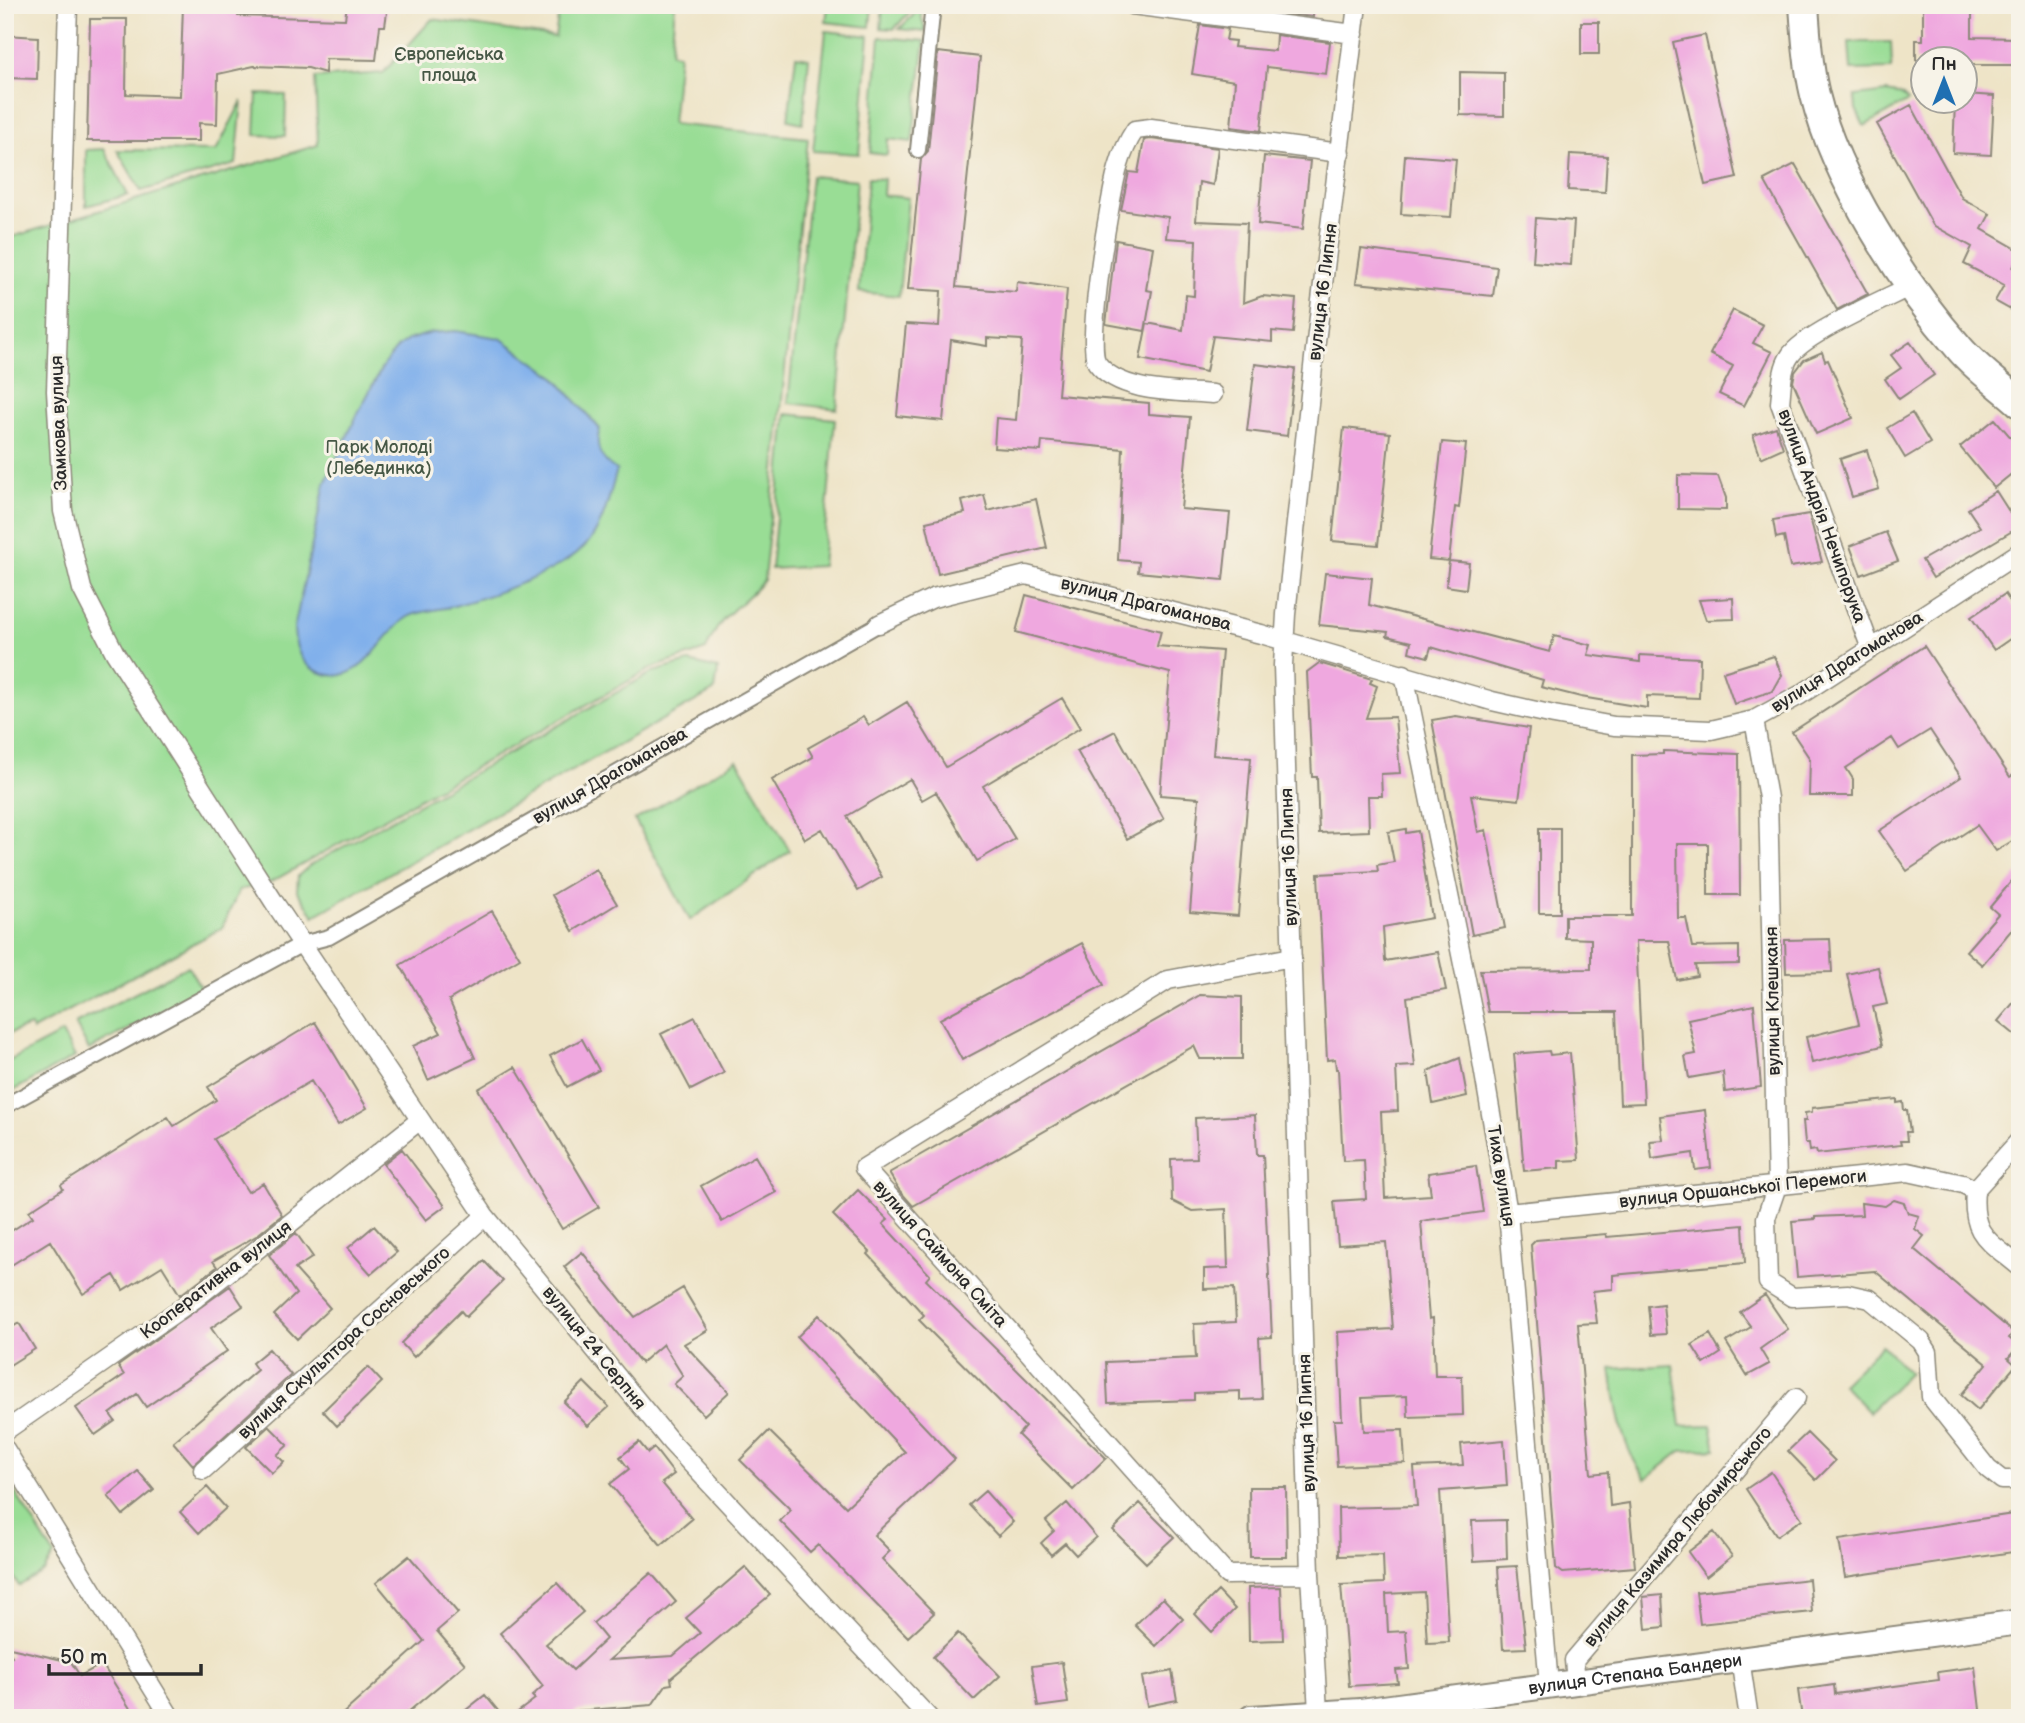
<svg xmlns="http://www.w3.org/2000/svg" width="2025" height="1723" viewBox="0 0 2025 1723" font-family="'Balsamiq Sans',sans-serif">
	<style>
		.green { fill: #99dd95; stroke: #628460; stroke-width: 2 }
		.water { fill: #81b0eb; stroke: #566e8b; stroke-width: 2 }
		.building { fill: #efa8df }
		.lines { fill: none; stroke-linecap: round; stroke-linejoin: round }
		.pedestrian-casing { stroke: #8c8879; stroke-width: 18 }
		.minor-casing { stroke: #8c8879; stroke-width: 21 }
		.secondary-casing { stroke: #8c8879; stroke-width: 28 }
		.primary-casing { stroke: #8c8879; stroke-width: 32 }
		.pedestrian { stroke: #fff; stroke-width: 14 }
		.minor { stroke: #fff; stroke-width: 18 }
		.secondary { stroke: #fff; stroke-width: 24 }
		.primary { stroke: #fff; stroke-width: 28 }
		.labels { text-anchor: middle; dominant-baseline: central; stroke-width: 6; stroke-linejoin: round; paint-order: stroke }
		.park-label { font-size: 18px; fill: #465846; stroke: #f7f3e8 }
		.street-label { font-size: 18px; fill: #2b2b2b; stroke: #f7f3e8 }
	</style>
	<rect width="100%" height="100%" fill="#f7f3e8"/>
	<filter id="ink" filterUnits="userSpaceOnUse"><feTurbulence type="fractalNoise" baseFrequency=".0143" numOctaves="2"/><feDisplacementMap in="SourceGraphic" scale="14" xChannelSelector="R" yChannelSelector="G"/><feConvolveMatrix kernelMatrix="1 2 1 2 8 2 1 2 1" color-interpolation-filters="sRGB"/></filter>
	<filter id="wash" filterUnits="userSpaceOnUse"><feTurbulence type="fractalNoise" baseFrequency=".00686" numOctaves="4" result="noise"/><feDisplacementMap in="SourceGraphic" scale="28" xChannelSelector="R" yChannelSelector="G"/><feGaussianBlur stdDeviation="1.57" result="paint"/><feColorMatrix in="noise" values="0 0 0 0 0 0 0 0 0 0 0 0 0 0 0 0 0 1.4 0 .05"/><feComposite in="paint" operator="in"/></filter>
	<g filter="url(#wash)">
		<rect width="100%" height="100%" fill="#eee4c7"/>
		<path class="green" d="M560,5H675L671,53L679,54L672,124L808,138L764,580C740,609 722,610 706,650L652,668L271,882L239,890L222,928L33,1030L30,1026L5,1035V239L318,145L315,78L383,73L432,19L555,37Z
			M828,5H872L870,27L826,22Z
			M883,5H916L894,29L881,28Z
			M923,6L921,15L926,32L899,29Z
			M826,31L869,36L859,154L813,151Z
			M880,37L925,41L912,142L888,139L887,155L870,153Z
			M1849,42H1891L1892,69L1851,70Z
			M796,56L809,58L803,123L788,120Z
			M1887,92L1902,95L1908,101L1864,126L1856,109L1855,96Z
			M257,94L286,95L285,136L255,135Z
			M242,101L236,164L141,191L117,150L216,151Z
			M104,149L128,195L86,206V150Z
			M811,176L857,180L837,409L788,403Z
			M868,178L884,179L883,195L908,198L899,296L859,292Z
			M786,414L835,419L822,566L771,569Z
			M689,662L718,669L715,690L314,916L297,891L298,876L309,866L653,672Z
			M737,760L790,851L690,920L635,820Z
			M188,966L202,990L89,1050L75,1024Z
			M62,1033L75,1057L5,1095V1063Z
			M1882,1345L1909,1373L1869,1412L1842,1384Z
			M1673,1365L1681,1426L1711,1425L1716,1449L1681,1451L1646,1479C1620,1445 1617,1411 1611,1369Z
			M5,1476L54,1555L44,1571L19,1586L5,1564Z"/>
		<path class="water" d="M455,331L500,338L554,376L600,429C594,447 601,461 617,470C610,493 605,520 591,539C569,570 491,596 454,606C441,610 420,610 408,617C380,634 361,694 315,670C299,662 295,646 294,629L325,483L359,411L384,364L398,347L408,340L431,333Z"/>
		<g id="blocks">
			<path class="building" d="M183,5H238V16L345,19L347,5H388L385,26H380L376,60L326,59L325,73L308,68L254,66L218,74L217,124L199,123V141H87L90,19H127L126,94L180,96Z
				M1280,5H1314L1313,17L1279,13Z
				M1923,5H1972V37L2017,38V65H1965V60H1916V40H1923Z
				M1581,22H1599V54H1581Z
				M1200,25L1228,29L1226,40L1235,41L1234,47L1275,51L1276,35L1330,42L1326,74L1267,67L1261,131L1231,127L1235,81L1192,74Z
				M5,35L38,37L37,79L5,78Z
				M1705,35L1737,178L1705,185L1673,42Z
				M938,52L980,57L956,287L1016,292L1017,282L1067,289L1058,395L1149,403V414L1190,417L1181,509L1230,513L1223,580L1138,572L1139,562L1118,560L1123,449L1042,441L1041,451L994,448L996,418L1016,420L1022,340L987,338V346L951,340L943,421L897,416L906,324L939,326L941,291L908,289L921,159L928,151Z
				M1460,72L1504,73V116L1460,115Z
				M1965,94L1994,96L1991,155L1953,153L1955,102H1965Z
				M1911,105L1962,198L1990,214L1982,229L2020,251L2013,268L2020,257V315L1995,301L2004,285L1964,264L1972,247L1933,225L1877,124Z
				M1151,139L1218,148L1213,185L1199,182L1196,221L1247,223L1243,303L1262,296L1296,299L1293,333L1272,331V342L1213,336L1206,372L1140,359L1147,323L1183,330L1186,295L1194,296L1196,240L1166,238L1168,217L1121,210L1129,172L1138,173L1144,140Z
				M1570,154L1607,156L1605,192L1568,190Z
				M1405,155L1456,159L1451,217L1401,214Z
				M1264,156L1310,161L1303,229L1258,224Z
				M1795,164L1868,294L1837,310L1764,180Z
				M1536,218L1574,221L1571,265L1533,262Z
				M1116,240L1153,247L1146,290L1152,291L1145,331L1106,324Z
				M1361,249L1497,267L1493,296L1356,283Z
				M1733,310L1763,325L1753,343L1772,352L1744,406L1719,394L1733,366L1710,354Z
				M1910,342L1934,375L1899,399L1885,379L1901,368L1891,355Z
				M1822,352L1825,361L1828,360L1853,418L1816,434L1793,382L1795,372L1804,360Z
				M1255,364L1295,369L1287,436L1247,431Z
				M1912,413L1930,443L1905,458L1887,428Z
				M1995,419L2020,448V467L1994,488L1960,447Z
				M1776,427L1783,448L1761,458L1753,435Z
				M1344,428L1390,433L1378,545L1332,541Z
				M1442,442L1466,444L1459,508L1455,507L1449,561L1429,559Z
				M1867,450L1879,489L1852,497L1840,459Z
				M1678,475L1718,476L1726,498V510L1678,509Z
				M1996,491L2019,527L1933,578L1922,560L1980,527L1968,509Z
				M984,495L988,511L1036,499L1047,548L938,574L926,522L965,513L962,501Z
				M1809,514L1822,562L1790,567L1784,536L1776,538L1773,520Z
				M1886,532L1898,561L1861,575L1850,546Z
				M1449,561L1469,563L1466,589L1446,586Z
				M1325,573L1372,578L1369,605L1550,652L1554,636L1591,645L1588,655L1640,662V655L1700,658L1699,698L1647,696V708L1581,697L1541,687L1543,680L1431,647L1428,657L1409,652L1411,642L1387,636L1388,632L1319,625Z
				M2005,594L2020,616V632L1994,650L1971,617Z
				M1026,595L1161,631L1157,646L1222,651L1213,755L1251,758L1238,916L1190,912L1199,798L1160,795L1170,673L1016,632Z
				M1733,598L1734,619L1706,620L1699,600Z
				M1924,646L2010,777L2020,771V836L1996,851L1977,825L1907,871L1879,831L1961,777L1930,730L1899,749L1892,738L1846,768L1853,779V796H1809L1810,759L1792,732Z
				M1774,656L1782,675L1773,691L1734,704L1723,672Z
				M1319,663L1372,679L1370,683L1377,686L1366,718L1395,717L1400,773L1381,774L1382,796H1368L1369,831L1319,833L1317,777H1312L1307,672Z
				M1062,698L1080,728L983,786L1015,839L977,861L936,792L922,800L910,779L847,816L882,877L858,891L822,829L805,839L772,780L813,757L808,748L863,717L869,725L907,702L946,767Z
				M1456,716L1529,728L1519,800L1471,795L1478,832L1486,830L1505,928L1472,935L1432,720Z
				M1115,731L1164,819L1127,839L1077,751Z
				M1663,751L1739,754L1740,895H1708V844H1677L1678,918H1686L1692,947L1739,946V964L1695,965L1697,976L1677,980L1669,941H1636L1644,1103L1620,1104L1616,1012H1488L1480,970L1591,969V939L1565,938V916H1632V755L1663,754Z
				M1539,828H1560V913H1539Z
				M1406,829V833L1418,831L1432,918L1383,927L1385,961L1438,952L1446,990L1407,997L1415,1066L1396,1067L1398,1111L1381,1112L1385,1198L1431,1195L1428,1173L1476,1166L1483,1212L1421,1221L1429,1319L1433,1318L1435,1376H1462L1463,1415L1408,1417L1407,1396L1362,1398L1364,1431L1403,1430L1405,1463L1337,1466L1334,1420H1342L1338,1332L1393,1329L1386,1242L1338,1245L1334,1201L1366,1199L1364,1160L1343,1161L1338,1069H1336L1335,1059L1327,1060L1318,874L1378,871L1377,865L1394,862L1388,832Z
				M596,869L617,904L573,931L552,895Z
				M2020,871V920L1982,965L1966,951L1998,914L1990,907Z
				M492,911L520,958L449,1000L475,1058L428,1080L413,1046L441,1033L400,965Z
				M1830,939L1832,972L1786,973L1785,940Z
				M1082,943L1104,985L962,1060L940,1019Z
				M1878,967L1887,1004L1873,1007L1882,1046L1812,1063L1806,1037L1859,1024L1847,974Z
				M1200,995L1242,997V1059H1200L1194,1046L913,1206L899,1190L889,1173Z
				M2020,995V1039L1998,1021Z
				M1754,1005L1761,1087L1725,1092L1723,1072L1689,1078L1685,1056L1696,1054L1688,1019Z
				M695,1017L724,1073L691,1090L661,1034Z
				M315,1022L367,1108L338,1125L311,1081L214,1139L248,1192L263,1183L282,1215L256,1236L213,1261L217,1267L180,1295L162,1266L123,1290L114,1275L83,1294L50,1241L5,1269V1235L33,1217L29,1211L63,1189L61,1185L168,1117L174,1126L216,1100L208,1087Z
				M582,1039L599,1070L567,1087L550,1056Z
				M1549,1051L1550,1055L1570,1053L1579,1160L1559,1161V1168L1524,1171L1514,1054Z
				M1460,1058L1467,1096L1433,1104L1428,1071Z
				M515,1067L599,1207L562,1229L478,1089Z
				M1897,1099V1103L1903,1102L1904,1110H1907L1910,1132H1906L1907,1141H1900L1901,1145L1817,1154L1816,1150L1810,1151L1809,1143H1805L1803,1121H1806L1805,1113L1812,1112V1108Z
				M1705,1110L1711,1168L1695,1170L1693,1153L1652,1159L1650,1141L1663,1140L1660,1116Z
				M1255,1115L1257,1155H1263L1272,1337L1259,1338L1262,1399L1240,1400V1391L1194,1393V1400L1108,1403L1106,1362L1196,1358L1194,1324L1236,1322L1234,1288L1204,1289V1269L1228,1268L1226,1209L1192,1211L1172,1201L1171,1159L1197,1158L1195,1118Z
				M402,1149L445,1206L426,1220L383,1164Z
				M755,1156L776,1192L722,1222L701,1186Z
				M858,1190L888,1220L883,1224L930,1275L926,1280L1106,1458L1073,1490L1018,1435L1025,1427L919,1320L924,1315L868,1254L870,1252L833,1215Z
				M1894,1200L1904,1203L1908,1213L1919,1216L1915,1229L1924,1236L1914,1249L2013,1332L2009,1338L2019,1346L2008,1358L2016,1365L1978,1410L1961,1395L1987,1364L1875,1271L1797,1277L1792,1221L1815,1219V1217L1862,1215L1861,1203L1885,1206Z
				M1743,1225L1745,1263L1613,1275V1289L1593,1291L1597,1323L1578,1324L1591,1474L1608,1472L1610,1506L1629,1503L1635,1567L1563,1573L1556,1568L1531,1245L1536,1240L1606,1234L1607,1237Z
				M374,1226L397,1252L371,1274L348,1248Z
				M296,1233L313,1257L295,1269L330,1308L297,1339L274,1315L296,1294L269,1255Z
				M582,1252L635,1317L683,1288L708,1330L684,1344L729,1392L704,1415L674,1384L683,1376L663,1344L641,1363L564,1267Z
				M484,1261L503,1281L466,1317L461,1311L414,1357L401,1343Z
				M230,1286L243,1306L211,1328L227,1351L146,1407L137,1394L110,1414L115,1421L95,1435L76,1408L124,1375L118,1366Z
				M1765,1295L1788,1329L1760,1349L1769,1364L1747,1376L1726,1342L1751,1327L1740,1312Z
				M1663,1304L1666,1334L1651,1335L1648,1306Z
				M819,1315L955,1459L874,1535L890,1551L882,1559L934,1613L908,1637L818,1545L810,1552L780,1521L791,1510L740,1460L769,1431L846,1507L905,1452L797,1337Z
				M19,1323L35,1349L5,1368V1332Z
				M1710,1334L1721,1353L1704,1364L1692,1345Z
				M269,1349L291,1375L193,1465L173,1442L257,1370L252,1363Z
				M368,1367L382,1382L337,1426L323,1411Z
				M584,1382L609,1407L588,1426L564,1402Z
				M269,1426L288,1445L277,1455L284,1462L272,1473L246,1447Z
				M1807,1433L1835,1461L1816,1480L1788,1451Z
				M1504,1440L1507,1486L1440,1491L1449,1642L1427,1643L1424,1592L1386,1594L1388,1632L1406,1631L1409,1669L1396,1670L1398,1683L1349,1686L1341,1585L1384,1583L1383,1555L1339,1556L1338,1508L1417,1506L1414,1467L1463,1465L1461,1444Z
				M639,1442L648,1453L654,1448L674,1474L662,1483L692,1519L661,1545L610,1484L629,1469L620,1457Z
				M138,1471L154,1490L123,1515L108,1496Z
				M1771,1472L1802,1519L1777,1536L1746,1489Z
				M207,1487L226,1508L199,1533L180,1512Z
				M1249,1487H1286L1287,1557H1250Z
				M985,1491L1013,1522L998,1536L969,1505Z
				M1067,1503L1096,1537L1076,1555L1065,1543L1051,1555L1041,1543L1054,1531L1046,1521Z
				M1140,1503L1174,1537L1146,1563L1113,1530Z
				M2020,1513V1551L1845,1577L1839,1540Z
				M1506,1520L1507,1559L1474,1561L1472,1521Z
				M1714,1532L1732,1556L1706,1577L1688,1552Z
				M409,1556L458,1613L437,1631L465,1664L401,1718H338L424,1641L376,1583Z
				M1517,1566L1526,1648L1503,1649L1498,1567Z
				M745,1567L770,1595L671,1678L672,1684L666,1685L652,1705L576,1711L568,1718H510L535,1699L532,1696L543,1686L500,1633L557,1583L583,1612L546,1644L573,1670L606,1639L593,1623L651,1573L676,1602L609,1660L673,1656L700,1633L686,1618Z
				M1809,1579L1812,1612L1700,1624L1696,1592Z
				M1281,1587L1283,1640L1249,1641L1248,1588Z
				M1218,1591L1235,1609L1212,1632L1195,1614Z
				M1662,1595L1664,1627L1646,1629L1643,1597Z
				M1163,1598L1183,1619L1156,1646L1135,1625Z
				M958,1633L1000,1676L974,1700L933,1657Z
				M6,1647L71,1662L80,1676L102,1664L136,1718H5V1661L12,1656Z
				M1062,1662L1068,1703L1038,1707L1032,1666Z
				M1975,1667L1981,1718H1802L1798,1690L1834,1685L1835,1694L1939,1680L1938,1672Z
				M1172,1671L1177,1700L1147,1706L1142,1677Z
				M485,1695L504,1718H456Z"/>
		</g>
	</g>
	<g filter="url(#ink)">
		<use href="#blocks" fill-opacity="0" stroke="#8c8879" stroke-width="2"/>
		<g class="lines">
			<defs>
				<path id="pedestrian" d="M918,150L933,5
					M5,1106L302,944L329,937L879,624"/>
				<path id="minor" d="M68,5L56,391L63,511L82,589L115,653L274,902L485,1216L671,1442L929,1718
					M1132,5L1354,34
					M1213,394C1179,391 1120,394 1097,363C1085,345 1110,195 1118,168C1122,154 1127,142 1135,130L1151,128L1340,153
					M879,624L933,598L1026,575L1261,634L1492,701L1554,715L1614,726L1711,730L1754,720L1800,695L2020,552
					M1871,649L1780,403C1782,387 1781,369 1790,356C1804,334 1885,299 1911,286
					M1404,674L1478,1038L1508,1213L1549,1685
					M1754,720L1768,798L1777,1186L1766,1218L1768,1282L1792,1297L1848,1294L1870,1299L1921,1341L1928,1352L1931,1397L1988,1469L2002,1480H2020
					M1292,957L1168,980L864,1168L1227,1575L1310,1574
					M1975,1190C1971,1236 1988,1240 2020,1267
					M1975,1190L2020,1140
					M1508,1213L1908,1172L1963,1184L1975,1190
					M5,1431L196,1298L420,1120
					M5,1449L171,1718
					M203,1470L485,1216
					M1740,1659L1749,1718
					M1576,1682L1574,1660L1796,1398
					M1318,1712L1310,1574L1283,665L1286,614L1314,358L1357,5"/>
				<g id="secondary">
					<path id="s1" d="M1251,1718L1361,1711L2020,1622"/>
				</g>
				<path id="primary" d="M1804,5C1806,35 1808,66 1815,95C1836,180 1903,284 1960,349C1977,369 2000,385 2020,403"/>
			</defs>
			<use href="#pedestrian" class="pedestrian-casing"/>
			<use href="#minor" class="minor-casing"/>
			<use href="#secondary" class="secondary-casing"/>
			<use href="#primary" class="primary-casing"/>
			<use href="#pedestrian" class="pedestrian"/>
			<use href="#minor" class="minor"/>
			<use href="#secondary" class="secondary"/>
			<use href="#primary" class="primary"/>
		</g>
	</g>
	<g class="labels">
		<g class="park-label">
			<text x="449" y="54">Європейська<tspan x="449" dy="21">площа</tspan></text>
			<text x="379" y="447">Парк Молоді<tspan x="379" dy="21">(Лебединка)</tspan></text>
		</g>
		<g class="street-label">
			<text transform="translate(1323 292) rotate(-83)">вулиця 16 Липня</text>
			<text transform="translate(59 423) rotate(-92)">Замкова вулиця</text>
			<text transform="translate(1822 516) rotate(70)">вулиця Андрія Нечипорука</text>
			<text transform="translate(1146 604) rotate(14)">вулиця Драгоманова</text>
			<text transform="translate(1847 662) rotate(-32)">вулиця Драгоманова</text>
			<text transform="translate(610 776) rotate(-30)">вулиця Драгоманова</text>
			<text transform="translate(1289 857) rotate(-92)">вулиця 16 Липня</text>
			<text transform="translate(1773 1001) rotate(-91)">вулиця Клешканя</text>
			<text transform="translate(1501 1176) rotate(81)">Тиха вулиця</text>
			<text transform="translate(1743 1189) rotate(-6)">вулиця Оршанської Перемоги</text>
			<text transform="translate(940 1254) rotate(48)">вулиця Саймона Сміта</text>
			<text transform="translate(216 1280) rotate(-37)">Кооперативна вулиця</text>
			<text transform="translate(344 1343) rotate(-42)">вулиця Скульптора Сосновського</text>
			<text transform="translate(594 1348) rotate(51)">вулиця 24 Серпня</text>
			<text transform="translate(1307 1423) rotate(-92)">вулиця 16 Липня</text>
			<text transform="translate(1678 1537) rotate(-50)">вулиця Казимира Любомирського</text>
			<text stroke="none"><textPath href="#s1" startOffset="387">вулиця Степана Бандери</textPath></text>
		</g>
	</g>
	<rect width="2025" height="1723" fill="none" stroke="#f7f3e8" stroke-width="28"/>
	<g transform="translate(1944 80)"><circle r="33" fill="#f7f3e8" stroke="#a5a39c" stroke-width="2"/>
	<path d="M0-5L12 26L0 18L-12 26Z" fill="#1f6fb2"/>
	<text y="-10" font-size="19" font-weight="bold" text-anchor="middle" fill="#2b2b2b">Пн</text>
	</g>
	<path d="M49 1664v10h152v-10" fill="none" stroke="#2b2b2b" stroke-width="3.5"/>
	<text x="60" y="1664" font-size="21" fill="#2b2b2b" stroke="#f7f3e8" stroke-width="5" paint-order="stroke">50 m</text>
</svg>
